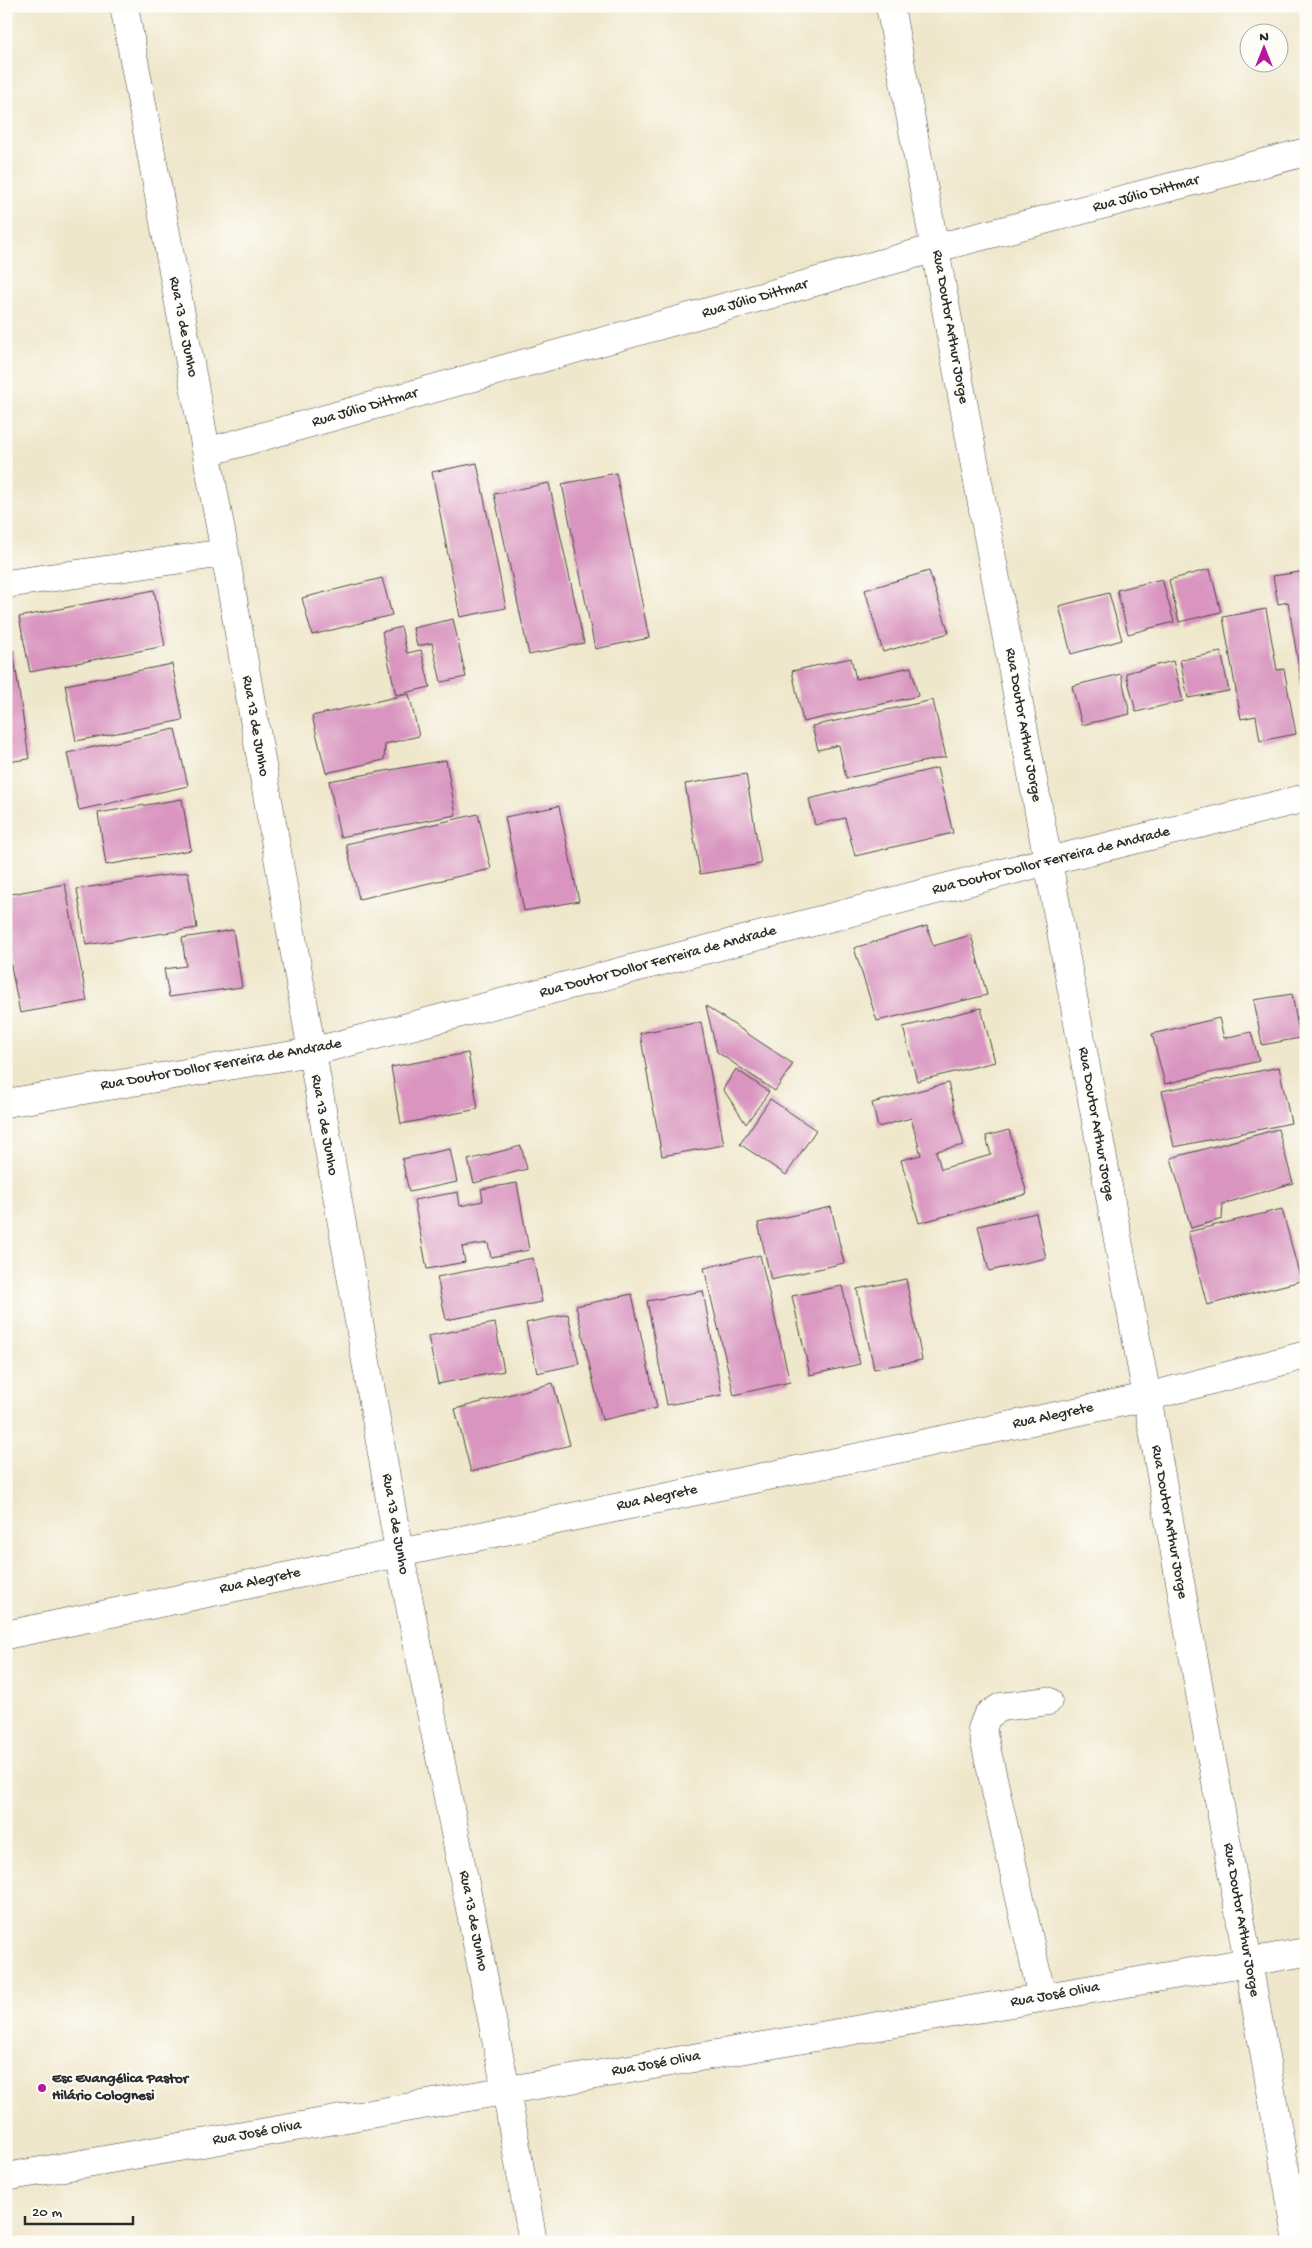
<svg xmlns="http://www.w3.org/2000/svg" width="1312" height="2248" viewBox="0 0 1312 2248" font-family="'Gochi Hand',sans-serif">
	<style>
		.building { fill: #d995c0 }
		.lines { fill: none; stroke-linecap: round; stroke-linejoin: round }
		.minor-casing { stroke: #484743; stroke-width: 29 }
		.minor { stroke: #fff; stroke-width: 28 }
		.poi-dot { fill: #b5179e; stroke: #fdfcf7; stroke-width: 2 }
		.labels { text-anchor: middle; dominant-baseline: central; stroke-width: 4; stroke-linejoin: round; paint-order: stroke }
		.street-label { font-size: 15px; fill: #2b2b2b; stroke: #fdfcf7 }
		.poi-label { font-size: 15px; font-weight: bold; fill: #2b2b2b; stroke: #fdfcf7; text-anchor: start }
	</style>
	<rect width="100%" height="100%" fill="#fdfcf7"/>
	<filter id="ink" filterUnits="userSpaceOnUse"><feTurbulence type="fractalNoise" baseFrequency=".02" numOctaves="2"/><feDisplacementMap in="SourceGraphic" scale="10" xChannelSelector="R" yChannelSelector="G"/><feConvolveMatrix kernelMatrix="1 2 1 2 8 2 1 2 1" color-interpolation-filters="sRGB"/></filter>
	<filter id="wash" filterUnits="userSpaceOnUse"><feTurbulence type="fractalNoise" baseFrequency=".0096" numOctaves="4" result="noise"/><feDisplacementMap in="SourceGraphic" scale="20" xChannelSelector="R" yChannelSelector="G"/><feGaussianBlur stdDeviation="1.12" result="paint"/><feColorMatrix in="noise" values="0 0 0 0 0 0 0 0 0 0 0 0 0 0 0 0 0 1.4 0 .05"/><feComposite in="paint" operator="in"/></filter>
	<g filter="url(#wash)">
		<rect width="100%" height="100%" fill="#efe7cb"/>
		<g id="blocks">
			<path class="building" d="M477,463L506,608L460,617L432,472Z
				M616,473L649,638L595,649L562,484Z
				M549,483L584,643L529,655L494,494Z
				M1210,569L1221,612L1179,622L1169,580Z
				M929,571L949,633L883,652L865,590Z
				M1306,571V704H1305L1288,602L1278,604L1273,576Z
				M382,578L392,615L312,635L302,598Z
				M1162,579L1174,622L1128,634L1117,590Z
				M154,590L165,646L30,672L19,617Z
				M1109,593L1122,640L1071,654L1059,606Z
				M1266,609L1277,670L1284,669L1296,734L1260,741L1256,716L1241,719L1223,617Z
				M453,619L466,677L441,682L432,643L417,646L413,628Z
				M401,627L407,653L421,650L430,687L396,695L382,632Z
				M13,650L29,759L6,762V651Z
				M1221,652L1229,691L1188,698L1180,660Z
				M851,658L856,679L911,667L918,696L803,722L792,671Z
				M1173,661L1183,701L1136,712L1126,673Z
				M172,664L183,720L76,741L65,685Z
				M1121,674L1130,714L1082,725L1072,686Z
				M409,694L419,736L385,744L384,760L326,773L312,716Z
				M933,700L946,757L846,778L839,745L818,750L812,726Z
				M175,729L188,786L79,810L67,753Z
				M446,760L456,815L340,837L329,781Z
				M937,768L953,833L855,856L845,818L815,825L809,799Z
				M746,774L761,864L700,874L685,784Z
				M182,799L191,850L106,865L98,813Z
				M559,806L579,901L524,911L505,817Z
				M478,814L491,869L359,899L346,844Z
				M188,872L197,928L86,945L77,889Z
				M65,884L87,1001L20,1013L6,940V895Z
				M927,926L933,946L971,935L987,995L877,1021L854,948Z
				M233,930L242,987L169,997L164,969L186,966L182,938Z
				M1292,994L1300,1038L1262,1045L1254,1000Z
				M706,1006L793,1064L775,1091L717,1052Z
				M981,1008L995,1062L917,1081L903,1027Z
				M1219,1018L1224,1038L1251,1032L1259,1061L1165,1084L1152,1034Z
				M701,1022L724,1145L662,1156L640,1033Z
				M468,1053L478,1109L401,1124L391,1067Z
				M1279,1067L1291,1123L1174,1147L1162,1091Z
				M736,1069L769,1092L746,1124L723,1089Z
				M948,1083L964,1145L936,1151L941,1169L991,1155L986,1136L1009,1130L1027,1194L919,1223L901,1160L921,1155L911,1118L878,1127L872,1103Z
				M770,1099L816,1130L786,1175L740,1144Z
				M1278,1129L1293,1183L1223,1204L1222,1219L1191,1228L1171,1158Z
				M521,1146L527,1169L474,1183L468,1160Z
				M450,1149L457,1182L409,1192L402,1159Z
				M517,1183L529,1250L491,1257L488,1243L462,1247L465,1262L427,1269L414,1200L458,1192L460,1206L483,1201L481,1189Z
				M831,1207L844,1263L771,1280L758,1223Z
				M1282,1209L1301,1281L1207,1305L1188,1232Z
				M1036,1213L1046,1258L989,1271L978,1226Z
				M760,1255L790,1382L734,1395L704,1268Z
				M533,1258L542,1302L446,1320L437,1277Z
				M906,1279L922,1360L874,1369L857,1289Z
				M842,1286L860,1364L810,1375L792,1296Z
				M703,1291L722,1395L667,1405L647,1301Z
				M632,1294L657,1408L602,1420L576,1306Z
				M568,1314L579,1364L537,1373L526,1323Z
				M495,1323L504,1371L438,1384L428,1336Z
				M553,1383L570,1445L471,1472L455,1409Z"/>
		</g>
	</g>
	<g filter="url(#ink)">
		<use href="#blocks" fill-opacity="0" stroke="#484743" stroke-width="1"/>
		<g class="lines">
			<defs>
				<path id="minor" d="M124,6L225,553L399,1551L506,2090L533,2242
					M890,6L1147,1397L1298,2242
					M207,452L936,248L1306,152
					M6,584L225,553
					M6,1103L311,1052L1048,861L1306,798
					M6,1635L1147,1397L1306,1355
					M1042,1997L982,1729L987,1716L1001,1707L1048,1701
					M6,2177L1306,1952"/>
			</defs>
			<use href="#minor" class="minor-casing"/>
			<use href="#minor" class="minor"/>
		</g>
	</g>
	<circle class="poi-dot" cx="42" cy="2088" r="5"/>
	<g class="labels">
		<g class="street-label">
			<text transform="translate(1146 194) rotate(-15)">Rua Júlio Dittmar</text>
			<text transform="translate(755 299) rotate(-16)">Rua Júlio Dittmar</text>
			<text transform="translate(183 327) rotate(79)">Rua 13 de Junho</text>
			<text transform="translate(950 327) rotate(80)">Rua Doutor Arthur Jorge</text>
			<text transform="translate(365 408) rotate(-16)">Rua Júlio Dittmar</text>
			<text transform="translate(1023 725) rotate(80)">Rua Doutor Arthur Jorge</text>
			<text transform="translate(255 726) rotate(80)">Rua 13 de Junho</text>
			<text transform="translate(1051 861) rotate(-14)">Rua Doutor Dollor Ferreira de Andrade</text>
			<text transform="translate(658 962) rotate(-15)">Rua Doutor Dollor Ferreira de Andrade</text>
			<text transform="translate(221 1065) rotate(-10)">Rua Doutor Dollor Ferreira de Andrade</text>
			<text transform="translate(1096 1124) rotate(80)">Rua Doutor Arthur Jorge</text>
			<text transform="translate(324 1125) rotate(80)">Rua 13 de Junho</text>
			<text transform="translate(1053 1416) rotate(-12)">Rua Alegrete</text>
			<text transform="translate(657 1498) rotate(-12)">Rua Alegrete</text>
			<text transform="translate(1169 1522) rotate(80)">Rua Doutor Arthur Jorge</text>
			<text transform="translate(395 1524) rotate(80)">Rua 13 de Junho</text>
			<text transform="translate(260 1581) rotate(-12)">Rua Alegrete</text>
			<text transform="translate(1241 1920) rotate(80)">Rua Doutor Arthur Jorge</text>
			<text transform="translate(473 1921) rotate(79)">Rua 13 de Junho</text>
			<text transform="translate(1055 1995) rotate(-10)">Rua José Oliva</text>
			<text transform="translate(656 2064) rotate(-10)">Rua José Oliva</text>
			<text transform="translate(257 2133) rotate(-10)">Rua José Oliva</text>
		</g>
		<g class="poi-label">
			<text x="52" y="2079">Esc Evangélica Pastor<tspan x="52" dy="17">Hilário Colognesi</tspan></text>
		</g>
	</g>
	<rect width="1312" height="2248" fill="none" stroke="#fdfcf7" stroke-width="25"/>
	<g transform="translate(1264 48)"><circle r="24" fill="#fdfcf7" stroke="#a9a8a5"/>
	<path d="M0-4L9 19L0 12L-9 19Z" fill="#b5179e"/>
	<text y="-8" font-size="14" font-weight="bold" text-anchor="middle" fill="#2b2b2b">N</text>
	</g>
	<path d="M25 2216v8h108v-8" fill="none" stroke="#2b2b2b" stroke-width="2.5"/>
	<text x="32" y="2216" font-size="15" fill="#2b2b2b" stroke="#fdfcf7" stroke-width="4" paint-order="stroke">20 m</text>
</svg>
